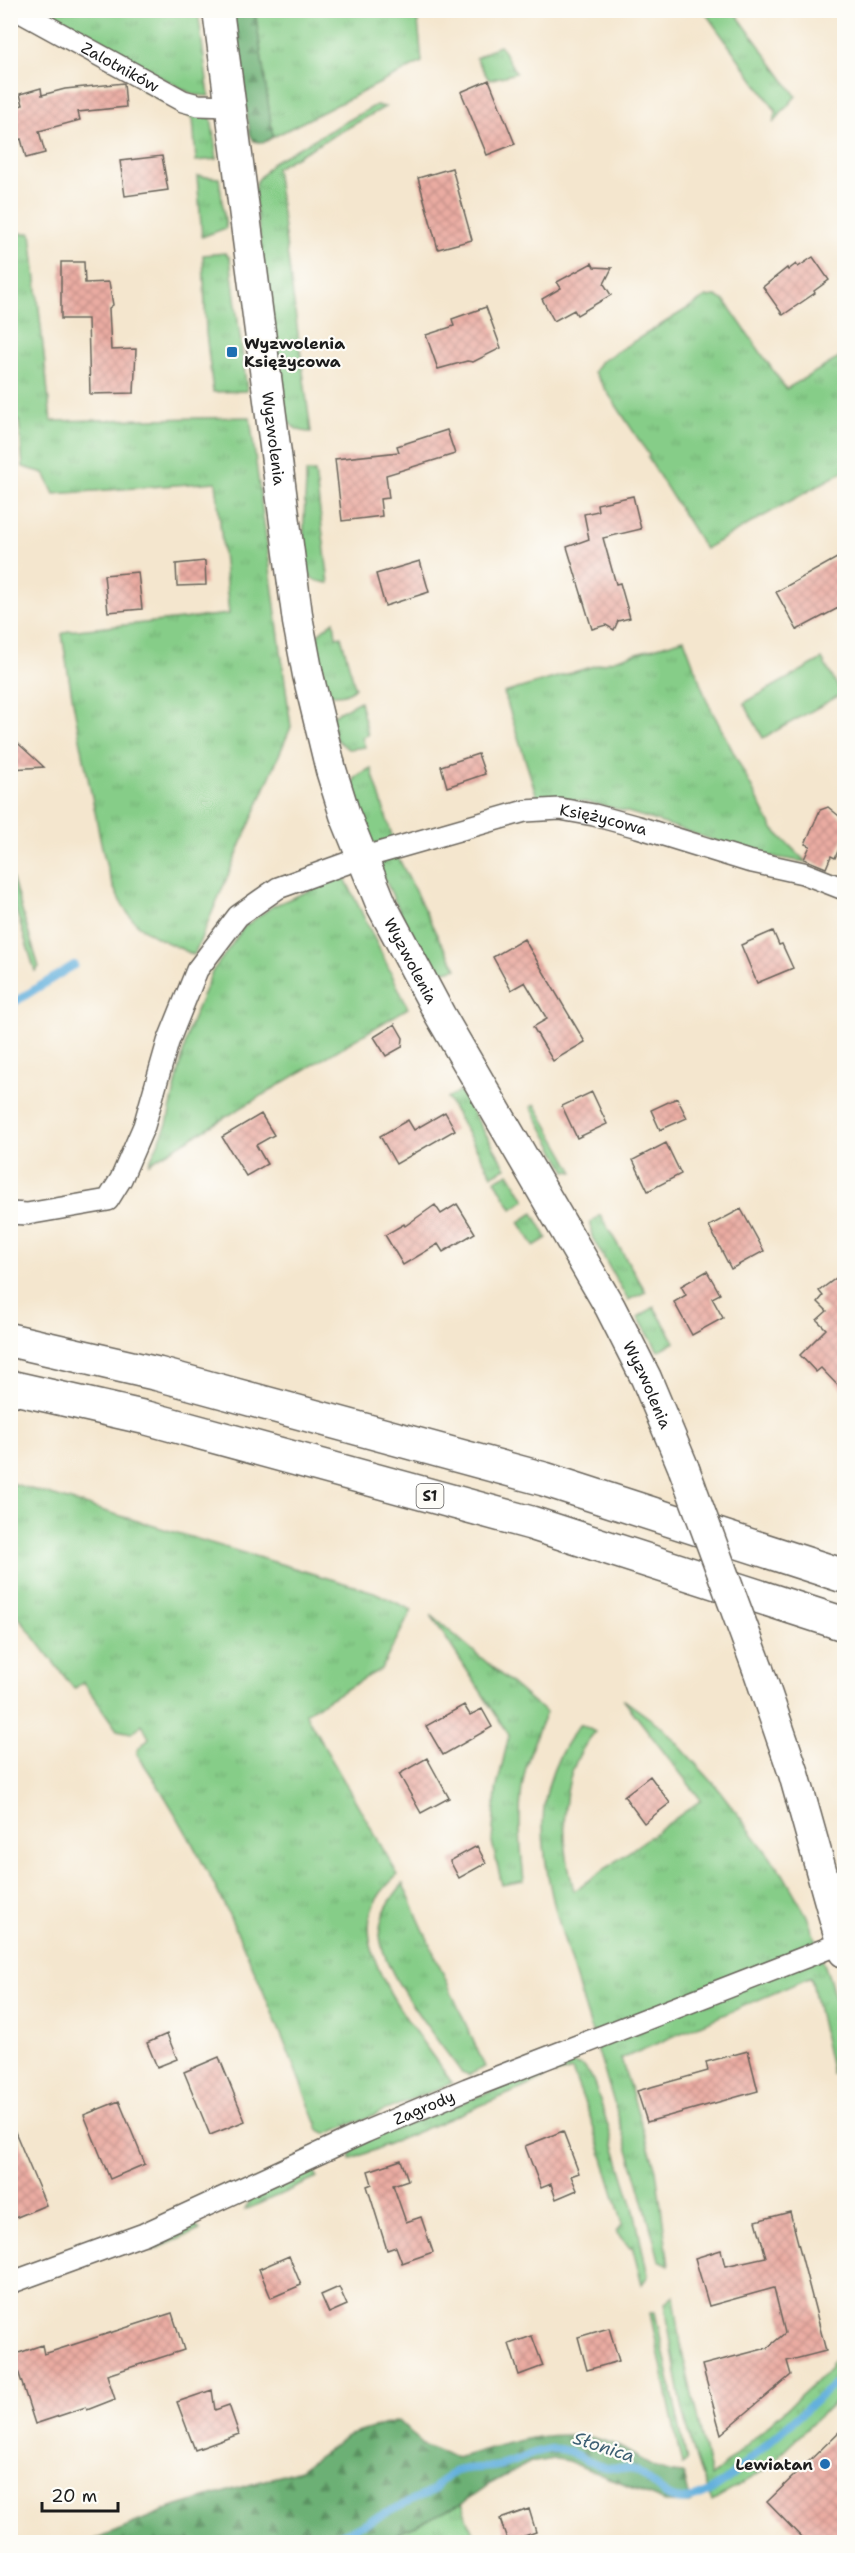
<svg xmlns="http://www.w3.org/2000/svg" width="855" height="2553" viewBox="0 0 855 2553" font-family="'Shantell Sans',sans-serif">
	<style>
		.grass { fill: url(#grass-tufts); stroke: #517452; stroke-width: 1.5 }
		.forest { fill: url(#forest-firs); stroke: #446648; stroke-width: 1.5 }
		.garden { fill: #86cd88; stroke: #517452; stroke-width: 1.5 }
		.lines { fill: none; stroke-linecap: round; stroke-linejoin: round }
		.stream { stroke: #63b0dd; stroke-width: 8 }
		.building { fill: url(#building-cross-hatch) }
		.street-casing { stroke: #68635a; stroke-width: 24 }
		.secondary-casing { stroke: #68635a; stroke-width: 33 }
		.highway-casing { stroke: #68635a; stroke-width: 36 }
		.street { stroke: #fff; stroke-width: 21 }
		.secondary { stroke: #fff; stroke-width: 30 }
		.highway { stroke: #fff; stroke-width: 33 }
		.secondary-bridge-casing { stroke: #68635a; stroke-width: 33; stroke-linecap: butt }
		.secondary-bridge { stroke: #fff; stroke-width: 30 }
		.poi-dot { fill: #1f6fb2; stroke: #fdfcf7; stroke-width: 2 }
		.labels { text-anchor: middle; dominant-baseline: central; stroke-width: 4.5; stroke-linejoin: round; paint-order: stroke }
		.shield { fill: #fdfcf7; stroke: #605f5e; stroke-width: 1.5 }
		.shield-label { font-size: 15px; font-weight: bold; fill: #1c1c1c }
		.street-label { font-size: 16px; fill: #1c1c1c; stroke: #fdfcf7 }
		.poi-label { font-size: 16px; font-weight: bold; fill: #1c1c1c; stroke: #fdfcf7; text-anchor: start }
		.water-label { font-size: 18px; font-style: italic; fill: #3c5f73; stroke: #fdfcf7 }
	</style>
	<defs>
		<pattern id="grass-tufts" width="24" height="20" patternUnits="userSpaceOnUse" patternTransform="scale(1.5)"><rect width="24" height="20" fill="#86cd88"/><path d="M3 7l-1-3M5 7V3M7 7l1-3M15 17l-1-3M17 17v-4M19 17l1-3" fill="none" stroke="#73af75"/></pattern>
		<pattern id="forest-firs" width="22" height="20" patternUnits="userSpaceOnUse" patternTransform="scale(1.5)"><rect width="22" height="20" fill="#6cb074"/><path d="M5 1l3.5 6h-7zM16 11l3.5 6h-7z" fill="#588e5e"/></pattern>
		<pattern id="building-cross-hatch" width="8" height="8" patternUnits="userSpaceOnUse" patternTransform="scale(1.5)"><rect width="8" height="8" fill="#eaaca2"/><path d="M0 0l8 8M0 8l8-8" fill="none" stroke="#c8938b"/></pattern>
	</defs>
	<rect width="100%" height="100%" fill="#fdfcf7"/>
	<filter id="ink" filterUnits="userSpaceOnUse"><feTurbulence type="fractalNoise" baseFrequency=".0167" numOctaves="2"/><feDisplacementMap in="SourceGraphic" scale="12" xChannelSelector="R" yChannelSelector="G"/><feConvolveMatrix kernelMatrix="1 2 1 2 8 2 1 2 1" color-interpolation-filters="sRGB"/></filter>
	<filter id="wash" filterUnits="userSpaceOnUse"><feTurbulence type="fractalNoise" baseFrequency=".008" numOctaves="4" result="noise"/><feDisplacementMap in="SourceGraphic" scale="24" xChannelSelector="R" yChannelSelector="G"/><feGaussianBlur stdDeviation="1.35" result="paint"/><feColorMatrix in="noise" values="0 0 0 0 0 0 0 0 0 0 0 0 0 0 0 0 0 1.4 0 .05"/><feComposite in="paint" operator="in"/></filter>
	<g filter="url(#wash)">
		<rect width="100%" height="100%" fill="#f4e6ce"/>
		<path class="grass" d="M36,11H198L209,96L194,95Z
			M255,11H417L422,62L273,137Z
			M704,11H734L796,96L773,123L776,111Z
			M500,45L516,73L489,80L476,58Z
			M140,88L182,109L211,117L217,159L196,161L193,118Z
			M376,105L385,107L276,168L311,432C296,432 290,426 283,413L254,192L257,181L273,162Z
			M197,176L219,178L226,228L202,237Z
			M10,233H31L51,421L250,417L291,727L194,955C175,945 149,937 134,921C105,889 101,838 92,797C80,742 70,689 62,634L68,631L229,614L216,482L54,494L44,473L23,467L19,421H11Z
			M225,253L230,258L247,391L213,392L206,333L203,255Z
			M716,296L725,301L786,389L844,355V471L705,549L648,458L649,455L594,372L600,362L706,297Z
			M306,472H315L329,583C323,582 317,582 312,578C297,564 307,494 306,472Z
			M334,621L336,637L341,636L355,687C348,696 337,696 326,694L317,646L318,634Z
			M684,639L707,701L773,829L806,862C788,859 769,857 751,852C680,832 612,798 537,797L504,693Z
			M360,701L368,735L362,737L365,747L348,749L336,739L330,717Z
			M371,768L394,842L372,848C367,834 349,796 353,783C355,775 364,772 371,768Z
			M396,853L440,941L457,968C443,972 436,975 425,964L377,863Z
			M10,871L39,967L35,971L11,895Z
			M344,876L408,1008L149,1163L167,1124L189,1028L212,972L244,927L273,906Z
			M460,1091L506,1168L492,1175L447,1098Z
			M535,1104L574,1172L566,1171L531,1107Z
			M509,1173L525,1200L512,1209L495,1180Z
			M533,1213L547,1238L534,1246L519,1222Z
			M600,1215L646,1292L628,1300L592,1237L590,1223Z
			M654,1307L675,1342L658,1351L638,1317Z
			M11,1483L374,1592L412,1610L381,1669L305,1713L398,1875C386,1885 376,1896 371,1912C357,1966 423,2040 452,2083L327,2134L319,2130C268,1999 218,1871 137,1754V1750L149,1738L142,1725L131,1733L117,1730L83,1682L74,1689L11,1607Z
			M431,1615L546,1713C516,1776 517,1813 524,1881L502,1885L492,1842L496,1791L509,1735Z
			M623,1699L663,1728L717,1787L783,1874L807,1916L831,1983L844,2040V2070L832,2074L811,1977L621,2059L656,2170L669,2265L659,2260C636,2168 606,2079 579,1989C563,1935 543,1881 543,1824C543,1787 558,1752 580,1724L595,1732C557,1775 560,1838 574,1891L701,1800Z
			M403,1884L485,2067L469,2075L461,2072C438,2040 381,1972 380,1934C379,1915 391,1898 403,1884Z
			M568,2062L583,2066L591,2076L600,2100L635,2214L648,2276L642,2284L632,2246L630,2248L616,2232L623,2224L592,2122L572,2070L555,2075L556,2069Z
			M538,2076L544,2079L350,2160L351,2150L357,2144L525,2078Z
			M310,2168L314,2169L317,2178L245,2210L251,2197Z
			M193,2223L200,2230L151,2251V2241Z
			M674,2296L682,2351L711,2477L831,2368V2363L844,2349V2393L763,2471L712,2501C684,2439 675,2370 665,2303Z
			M655,2312L687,2461L682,2465L650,2313Z
			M461,2504L477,2542H381Z"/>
		<path class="forest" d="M231,11H255L273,137L263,143L254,141L250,134Z
			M398,2420L423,2444L457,2458C506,2443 564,2423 613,2444C638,2455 655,2473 684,2474L691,2503L665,2502L568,2461L555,2459L529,2463L490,2484L461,2504L381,2542H88L171,2508L299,2470L347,2436Z"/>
		<path class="garden" d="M822,659L842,694L763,738L744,703Z"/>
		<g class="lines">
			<path class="stream" d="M10,1005L74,965
				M326,2542L434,2490C452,2462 470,2471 498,2466C516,2463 532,2451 550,2449C569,2447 581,2459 597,2465C609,2469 622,2467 633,2470C657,2479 664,2509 697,2497C721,2489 740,2467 759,2451C787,2426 816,2400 844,2375"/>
		</g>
		<g id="blocks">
			<path class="building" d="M489,80L515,144L487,155L461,92Z
				M124,83L126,107L78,112L80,120L39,131L45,153L26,158L21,139L10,142V108L23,105L20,94L41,88L42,95L65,89Z
				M162,156L168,190L125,196L120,161Z
				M452,168L472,240L438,249L418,178Z
				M813,257L829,280L814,291L815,293L783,315L763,287L787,268L788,270L796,264L798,267Z
				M61,262H84L85,283L109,282L113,305L109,308L111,350L136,349L134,393L90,394L88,319H61Z
				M592,263L594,267L612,268L604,284L611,295L577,315L574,310L554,321L542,299L561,288L557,282Z
				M486,307L501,348L473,362L467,361L438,369L426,335L454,326L452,319Z
				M447,430L455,454L386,475L389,498L380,499L382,516L342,521L335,459L399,452L397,446Z
				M633,496L641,529L603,538L616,584L620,583L630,618L618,621L614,630L606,625L592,629L567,547L589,539L584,514L598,511L597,504Z
				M844,554V605L797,630L776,592Z
				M205,561L206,585L177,586L176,564Z
				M420,561L429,592L385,606L376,574Z
				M138,572L142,609L108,612L104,575Z
				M10,736L44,767L10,769Z
				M478,754L485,774L447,787L441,766Z
				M828,807L844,820V837L835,858L831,856L826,868L804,859L810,846L805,844L820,810Z
				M773,931L779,945L782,944L793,968L757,983L741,945Z
				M524,939L585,1042L553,1061L533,1027L547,1019L525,982L511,990L493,957Z
				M395,1024L403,1038L402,1047L386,1056L374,1037Z
				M592,1092L607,1124L577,1138L562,1106Z
				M677,1098L687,1118L660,1130L651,1110Z
				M445,1112L455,1130L396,1164L380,1136L408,1120L414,1130Z
				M261,1114L274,1135L256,1145L267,1164L246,1176L222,1137Z
				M666,1143L681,1174L648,1191L633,1160Z
				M457,1204L475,1233L443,1252L438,1244L403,1265L385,1235L404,1224L405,1226L435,1205L441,1214Z
				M741,1209L764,1251L731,1269L709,1226Z
				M707,1271L720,1294L712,1298L723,1318L692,1335L674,1302L686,1295L681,1286Z
				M844,1272V1392L821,1368L816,1372L800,1355L826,1329L817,1320L827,1311L818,1302L823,1296L819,1291Z
				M464,1705L470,1715L482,1709L492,1727L443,1755L426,1726Z
				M427,1758L449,1798L421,1813L399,1774Z
				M650,1776L670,1803L644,1823L624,1796Z
				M477,1846L486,1863L459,1878L450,1861Z
				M167,2034L177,2059L157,2067L147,2043Z
				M748,2051L758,2091L647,2122L637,2091L708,2071L706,2062Z
				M219,2057L245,2121L210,2135L184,2072Z
				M119,2101L145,2164L110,2179L84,2115Z
				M10,2120L46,2205L10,2220Z
				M563,2131L579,2173L571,2176L577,2190L556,2199L551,2184L541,2188L525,2146Z
				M401,2160L408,2180L393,2185L406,2222L421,2217L433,2252L402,2263L396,2247L387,2250L367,2186L372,2184L368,2171Z
				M790,2212L826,2351L787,2361L791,2375L721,2434L702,2365L767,2348L785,2333L774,2288L709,2306L695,2258L721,2250L725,2266L766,2257L756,2221Z
				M289,2256L301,2285L271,2298L259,2269Z
				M339,2287L347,2305L329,2313L321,2295Z
				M172,2313L184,2350L107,2375L115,2399L87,2410L86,2407L35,2424L13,2355L42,2345L44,2354Z
				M609,2328L619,2361L587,2370L578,2337Z
				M532,2336L543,2366L519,2375L509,2344Z
				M212,2390L215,2410L229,2405L239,2434L195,2450L177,2402Z
				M844,2427V2542H806L767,2502Z
				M529,2509L536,2532L508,2542L500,2519Z"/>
		</g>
	</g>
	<g filter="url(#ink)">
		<use href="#blocks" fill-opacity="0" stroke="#68635a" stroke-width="1.5"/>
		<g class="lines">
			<defs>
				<g id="street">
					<path id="s1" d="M17,10L183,101L198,105L231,106"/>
					<path id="s2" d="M10,1213L27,1214L108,1200L121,1179L144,1126L168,1042L197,970L238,916L278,888L361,858L525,811L560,809L594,815L638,827L748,861L803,873L844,889"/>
					<path id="s3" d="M10,2283L144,2234L365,2132L467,2089L844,1942"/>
				</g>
				<g id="secondary">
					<path id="s4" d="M218,10L298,622L308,675L331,770L345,815L382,906L440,1015L610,1307L646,1378L684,1469"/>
					<path d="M758,1669L794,1774L844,1952"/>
				</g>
				<path id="highway" d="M10,1340L158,1374L544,1479L844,1576
					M10,1387L147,1418L531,1523L844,1624"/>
			</defs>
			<use href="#street" class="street-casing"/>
			<use href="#secondary" class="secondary-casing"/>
			<use href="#highway" class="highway-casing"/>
			<use href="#street" class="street"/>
			<use href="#secondary" class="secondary"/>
			<use href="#highway" class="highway"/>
			<defs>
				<path id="secondary-bridge" d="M684,1469L758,1669"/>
			</defs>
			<use href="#secondary-bridge" class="secondary-bridge-casing"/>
			<use href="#secondary-bridge" class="secondary-bridge"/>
		</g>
	</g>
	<g class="poi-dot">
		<rect x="226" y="346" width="12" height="12" rx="3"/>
		<circle cx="825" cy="2464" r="6"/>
	</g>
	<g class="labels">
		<rect class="shield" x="416.5" y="1484" width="27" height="24" rx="4.5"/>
		<g class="shield-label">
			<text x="430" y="1496">S1</text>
		</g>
		<g class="street-label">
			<text stroke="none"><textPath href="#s1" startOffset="118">Zalotników</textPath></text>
			<text stroke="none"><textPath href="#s4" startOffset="432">Wyzwolenia</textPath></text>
			<text stroke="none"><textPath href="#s2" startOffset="802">Księżycowa</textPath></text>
			<text stroke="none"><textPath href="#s4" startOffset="976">Wyzwolenia</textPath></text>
			<text stroke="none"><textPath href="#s4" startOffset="1462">Wyzwolenia</textPath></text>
			<text stroke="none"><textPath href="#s3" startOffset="450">Zagrody</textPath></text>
		</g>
		<g class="poi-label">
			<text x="244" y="343">Wyzwolenia<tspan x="244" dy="18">Księżycowa</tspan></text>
			<text x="813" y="2464" text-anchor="end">Lewiatan</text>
		</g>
		<g class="water-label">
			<text transform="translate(604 2447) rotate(18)">Słonica</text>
		</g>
	</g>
	<rect width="855" height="2553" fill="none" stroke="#fdfcf7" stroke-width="36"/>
	<path d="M42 2502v9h76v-9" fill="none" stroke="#1c1c1c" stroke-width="3"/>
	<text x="51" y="2502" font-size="18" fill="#1c1c1c" stroke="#fdfcf7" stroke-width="4.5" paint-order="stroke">20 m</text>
</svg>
